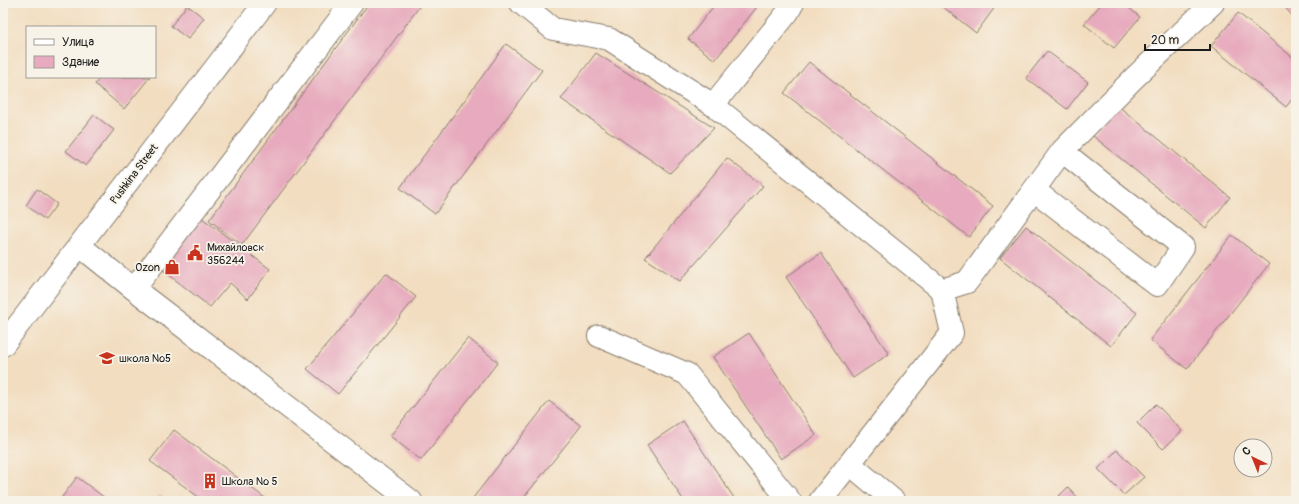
<svg xmlns="http://www.w3.org/2000/svg" width="1299" height="504" viewBox="0 0 1299 504" font-family="Pangolin,sans-serif">
	<style>
		.building { fill: #e7aabe }
		.lines { fill: none; stroke-linecap: round; stroke-linejoin: round }
		.minor-casing { stroke: #877c6e; stroke-width: 24 }
		.minor { stroke: #fff; stroke-width: 22 }
		.labels { text-anchor: middle; dominant-baseline: central; stroke-width: 3.5; stroke-linejoin: round; paint-order: stroke }
		.street-label { font-size: 11px; fill: #1c1c1c; stroke: #f7f3e8 }
		.poi-label { font-size: 11px; fill: #1c1c1c; stroke: #f7f3e8; text-anchor: start }
	</style>
	<rect width="100%" height="100%" fill="#f7f3e8"/>
	<filter id="ink" filterUnits="userSpaceOnUse"><feTurbulence type="fractalNoise" baseFrequency=".025" numOctaves="2"/><feDisplacementMap in="SourceGraphic" scale="8" xChannelSelector="R" yChannelSelector="G"/><feConvolveMatrix kernelMatrix="1 2 1 2 8 2 1 2 1" color-interpolation-filters="sRGB"/></filter>
	<filter id="wash" filterUnits="userSpaceOnUse"><feTurbulence type="fractalNoise" baseFrequency=".012" numOctaves="4" result="noise"/><feDisplacementMap in="SourceGraphic" scale="16" xChannelSelector="R" yChannelSelector="G"/><feGaussianBlur stdDeviation="0.9" result="paint"/><feColorMatrix in="noise" values="0 0 0 0 0 0 0 0 0 0 0 0 0 0 0 0 0 1.4 0 .05"/><feComposite in="paint" operator="in"/></filter>
	<g filter="url(#wash)">
		<rect width="100%" height="100%" fill="#f2ddc0"/>
		<g id="blocks">
			<path class="building" d="M369,3H422L242,245L209,220Z
				M716,3H760L715,60L688,39Z
				M938,3H998L976,33Z
				M1102,3H1123L1140,17L1114,48L1084,24Z
				M1281,3H1296V20Z
				M187,5L204,18L188,39L171,26Z
				M1238,13L1296,60V94L1286,107L1211,46Z
				M506,44L542,70L435,214L400,188Z
				M1047,51L1088,82L1067,109L1026,78Z
				M596,53L714,128L670,173L561,99Z
				M809,62L993,206L969,237L784,93Z
				M101,77H150L124,109L95,84Z
				M1117,105L1230,197L1206,228L1092,135Z
				M94,115L114,130L86,166L66,151Z
				M727,158L763,186L680,281L645,258Z
				M37,189L57,204L45,220L26,205Z
				M198,215L270,269L248,299L230,283L210,307L159,267Z
				M1026,226L1137,313L1111,346L1000,258Z
				M1232,235L1269,264L1187,369L1150,340Z
				M821,253L889,354L853,378L786,277Z
				M386,273L416,297L338,394L307,369Z
				M749,333L816,435L781,459L713,357Z
				M468,338L498,362L421,460L390,436Z
				M549,401L581,426L521,501H477L473,498Z
				M1156,404L1182,431L1163,449L1137,423Z
				M683,421L736,501H684L647,445Z
				M174,430L269,501H204L150,461Z
				M1117,450L1144,477L1124,495L1098,469Z
				M77,477L109,501H59Z
				M1068,487L1081,501H1054Z
				M160,495L168,501H155Z"/>
		</g>
	</g>
	<g filter="url(#ink)">
		<use href="#blocks" fill-opacity="0" stroke="#877c6e" stroke-width="1"/>
		<g class="lines">
			<defs>
				<path id="minor" d="M521,3L553,29L609,39L713,105L942,290L952,333L820,501
					M713,105L788,12L793,3
					M1034,190L1157,285L1183,247L1062,151
					M80,246L134,289L411,501
					M134,289L352,3
					M942,290L967,282L1062,151L1133,79L1213,3
					M599,336L687,374L790,501
					M3,345L265,3
					M850,464L894,501"/>
			</defs>
			<use href="#minor" class="minor-casing"/>
			<use href="#minor" class="minor"/>
		</g>
	</g>
	<defs>
		<symbol id="civic-bare" viewBox="-9 -9 18 18"><path d="M-.6-6.5H3V-4.5H.6V-3L4-1V1h2V6H-6V1h2V-1L-.6-3ZM-1.2 2.5V6h2.4V2.5Z" fill="#c8321e" stroke="#f7f3e8" stroke-width="2.5" paint-order="stroke"/></symbol>
		<symbol id="shop-bare" viewBox="-9 -9 18 18"><path d="M-5-2.5h2.3a2.7 3.5 0 0 1 5.4 0H5L5.5 6h-11ZM-1.5-2.5h3a1.5 2.3 0 0 0-3 0Z" fill="#c8321e" stroke="#f7f3e8" stroke-width="2.5" paint-order="stroke"/></symbol>
		<symbol id="school-bare" viewBox="-9 -9 18 18"><path d="M0-5L7-2L0 1L-7-2ZM-4 1L0 2.5L4 1V4Q0 6-4 4Z" fill="#c8321e" stroke="#f7f3e8" stroke-width="2.5" paint-order="stroke"/></symbol>
		<symbol id="building-bare" viewBox="-9 -9 18 18"><path d="M-4-6H4V6H1V3H-1V6H-4ZM-2.5-4.3h1.7v1.8h-1.7ZM.8-4.3h1.7v1.8H.8ZM-2.5-1h1.7V.8h-1.7ZM.8-1h1.7V.8H.8Z" fill="#c8321e" stroke="#f7f3e8" stroke-width="2.5" paint-order="stroke"/></symbol>
	</defs>
	<g fill-rule="evenodd">
		<use href="#civic-bare" x="184" y="242" width="22" height="22"/>
		<use href="#shop-bare" x="161" y="256" width="22" height="22"/>
		<use href="#school-bare" x="96" y="347" width="22" height="22"/>
		<use href="#building-bare" x="199" y="470" width="22" height="22"/>
	</g>
	<g class="labels">
		<g class="street-label">
			<text transform="translate(134 174) rotate(-53)">Pushkina Street</text>
		</g>
		<g class="poi-label">
			<text x="207" y="247">Михайловск<tspan x="207" dy="13">356244</tspan></text>
			<text x="160" y="267" text-anchor="end">Ozon</text>
			<text x="119" y="358">школа №5</text>
			<text x="222" y="481">Школа № 5</text>
		</g>
	</g>
	<rect width="1299" height="504" fill="none" stroke="#f7f3e8" stroke-width="16"/>
	<rect x="26" y="26" width="130" height="52" fill="#f7f3e8" stroke="#9f9d96"/>
	<rect x="34" y="39" width="20" height="6" fill="#ffffff" stroke="#9f9d96"/>
	<text x="62" y="46" font-size="12" fill="#1c1c1c">Улица</text>
	<rect x="34" y="56" width="20" height="12" fill="#e7aabe" stroke="#9f9d96"/>
	<text x="62" y="66" font-size="12" fill="#1c1c1c">Здание</text>
	<g transform="translate(1253 458) rotate(317)"><circle r="19" fill="#f7f3e8" stroke="#9f9d96"/>
	<path d="M0-3L7 15L0 10L-7 15Z" fill="#c8321e"/>
	<text y="-6" font-size="11" font-weight="bold" text-anchor="middle" fill="#1c1c1c">С</text>
	</g>
	<path d="M1145 44v6h65v-6" fill="none" stroke="#1c1c1c" stroke-width="2"/>
	<text x="1151" y="44" font-size="12" fill="#1c1c1c" stroke="#f7f3e8" stroke-width="3" paint-order="stroke">20 m</text>
</svg>
